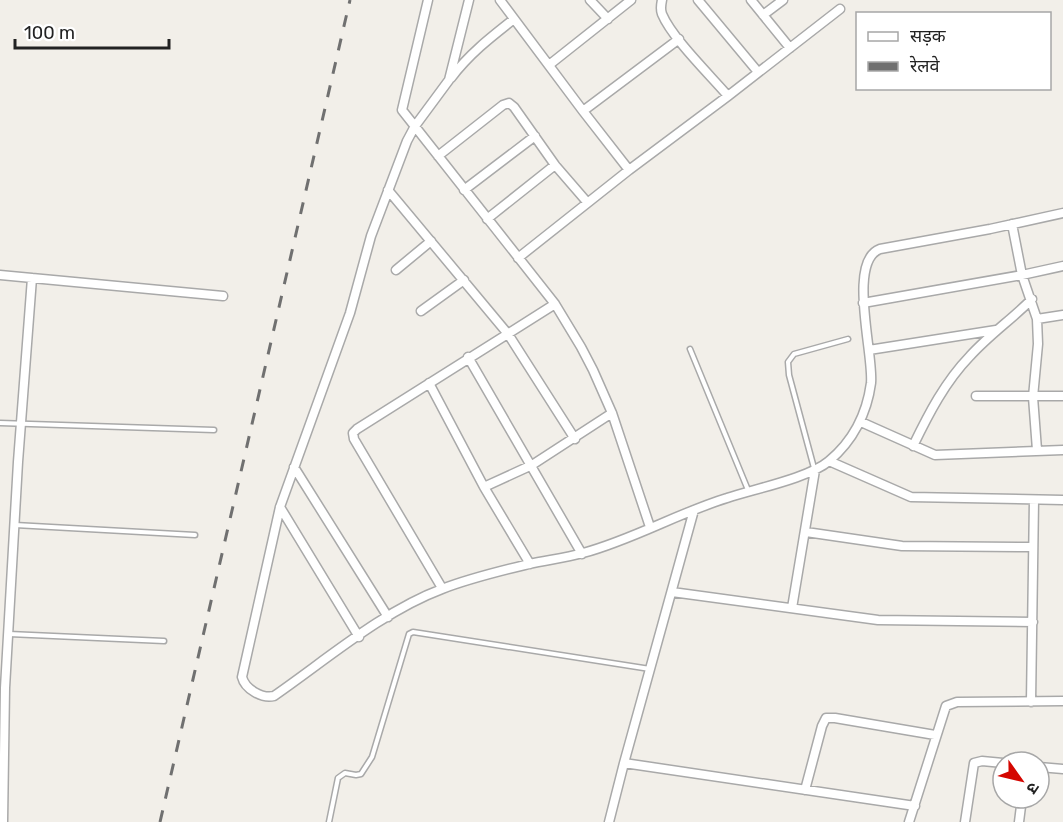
<svg xmlns="http://www.w3.org/2000/svg" width="1063" height="822" viewBox="0 0 1063 822" font-family="Rubik,'Noto Sans Devanagari',sans-serif">
	<style>
		.lines { fill: none; stroke-linecap: round; stroke-linejoin: round }
		.lane-casing { stroke: #a9a9a9; stroke-width: 7 }
		.street-casing { stroke: #a9a9a9; stroke-width: 11 }
		.lane { stroke: #fff; stroke-width: 4 }
		.street { stroke: #fff; stroke-width: 8 }
		.rail { stroke: #707070; stroke-width: 3; stroke-dasharray: 12 12; stroke-linecap: butt }
	</style>
	<rect width="100%" height="100%" fill="#f2efe9"/>
	<g class="lines">
		<defs>
			<path id="lane" d="M690,349L748,490
				M0,423L214,430
				M814,468L789,375L788,362L794,354L848,339
				M15,525L195,535
				M9,634L164,641
				M329,822L338,778L345,773L356,775L361,774L372,757L409,634L413,632L650,669"/>
			<path id="street" d="M428,0L402,110L555,304L581,347L593,370L612,413L650,527
				M469,0L449,80L415,126L407,141L371,236L350,313L280,507L242,677C245,689 262,699 274,696C326,660 383,611 442,589C470,578 500,571 529,564C547,560 565,558 583,553C632,540 678,513 727,498C754,489 809,478 829,461C853,441 867,413 871,383C874,355 847,261 880,249L990,229L1063,213
				M500,0L583,111L629,170
				M590,0L608,19
				M662,0C661,5 660,9 662,14C672,38 710,75 728,96
				M698,0L758,72
				M751,0L790,48
				M763,15L783,0
				M549,65L631,0
				M451,78C469,54 491,37 514,19
				M583,111L679,39
				M438,156L503,105L509,103L514,107L555,165L587,202
				M388,190L508,334L575,439
				M464,190L535,136
				M487,219L555,165
				M1012,224L1022,275L1037,319L1038,344L1033,397L1037,450
				M518,258L629,170L728,96L840,9
				M396,270L431,241
				M0,275L223,296
				M863,303L1022,275L1063,266
				M421,311L464,280
				M1037,319L1063,315
				M869,350L996,330
				M468,357L582,554
				M429,383L484,487L530,564
				M976,396H1063
				M861,422L935,455L1063,450
				M913,446C929,413 945,382 970,356C989,335 1012,319 1032,299
				M829,461L911,497L1063,500
				M294,467L388,617
				M484,487L532,465L612,413
				M280,507L359,637
				M806,532L902,546L1032,547
				M442,588L354,439L353,433L357,429L555,304
				M672,592L878,620L1033,622
				M792,608L815,470
				M1031,702L1034,500
				M624,763L915,806
				M1039,767L1063,769
				M805,790L822,726L826,718H835L935,735
				M3,822L5,688L18,462L32,278
				M609,822L624,763L694,510
				M909,822L946,706L957,702L1063,701
				M965,822L974,763L982,761L1003,763
				M1019,822L1022,798"/>
		</defs>
		<use href="#lane" class="lane-casing"/>
		<use href="#street" class="street-casing"/>
		<use href="#lane" class="lane"/>
		<use href="#street" class="street"/>
		<path class="rail" d="M160,822L350,0"/>
	</g>
	<rect x="856" y="12" width="195" height="78" fill="#ffffff" stroke="#a7a7a7" stroke-width="1.5"/>
	<rect x="868" y="32" width="30" height="9" fill="#ffffff" stroke="#a7a7a7" stroke-width="1.5"/>
	<text x="910" y="42" font-size="18" fill="#222222">सड़क</text>
	<rect x="868" y="62" width="30" height="9" fill="#707070" stroke="#a7a7a7" stroke-width="1.5"/>
	<text x="910" y="72" font-size="18" fill="#222222">रेलवे</text>
	<g transform="translate(1021 780) rotate(124)"><circle r="28" fill="#ffffff" stroke="#a7a7a7" stroke-width="1.5"/>
	<path d="M0-4.5L10 22L0 15L-10 22Z" fill="#d40600"/>
	<text y="-9" font-size="16" font-weight="bold" text-anchor="middle" fill="#222222">उ</text>
	</g>
	<path d="M15 39v9h154v-9" fill="none" stroke="#222222" stroke-width="3"/>
	<text x="24" y="39" font-size="18" fill="#222222" stroke="#ffffff" stroke-width="4.5" paint-order="stroke">100 m</text>
</svg>
